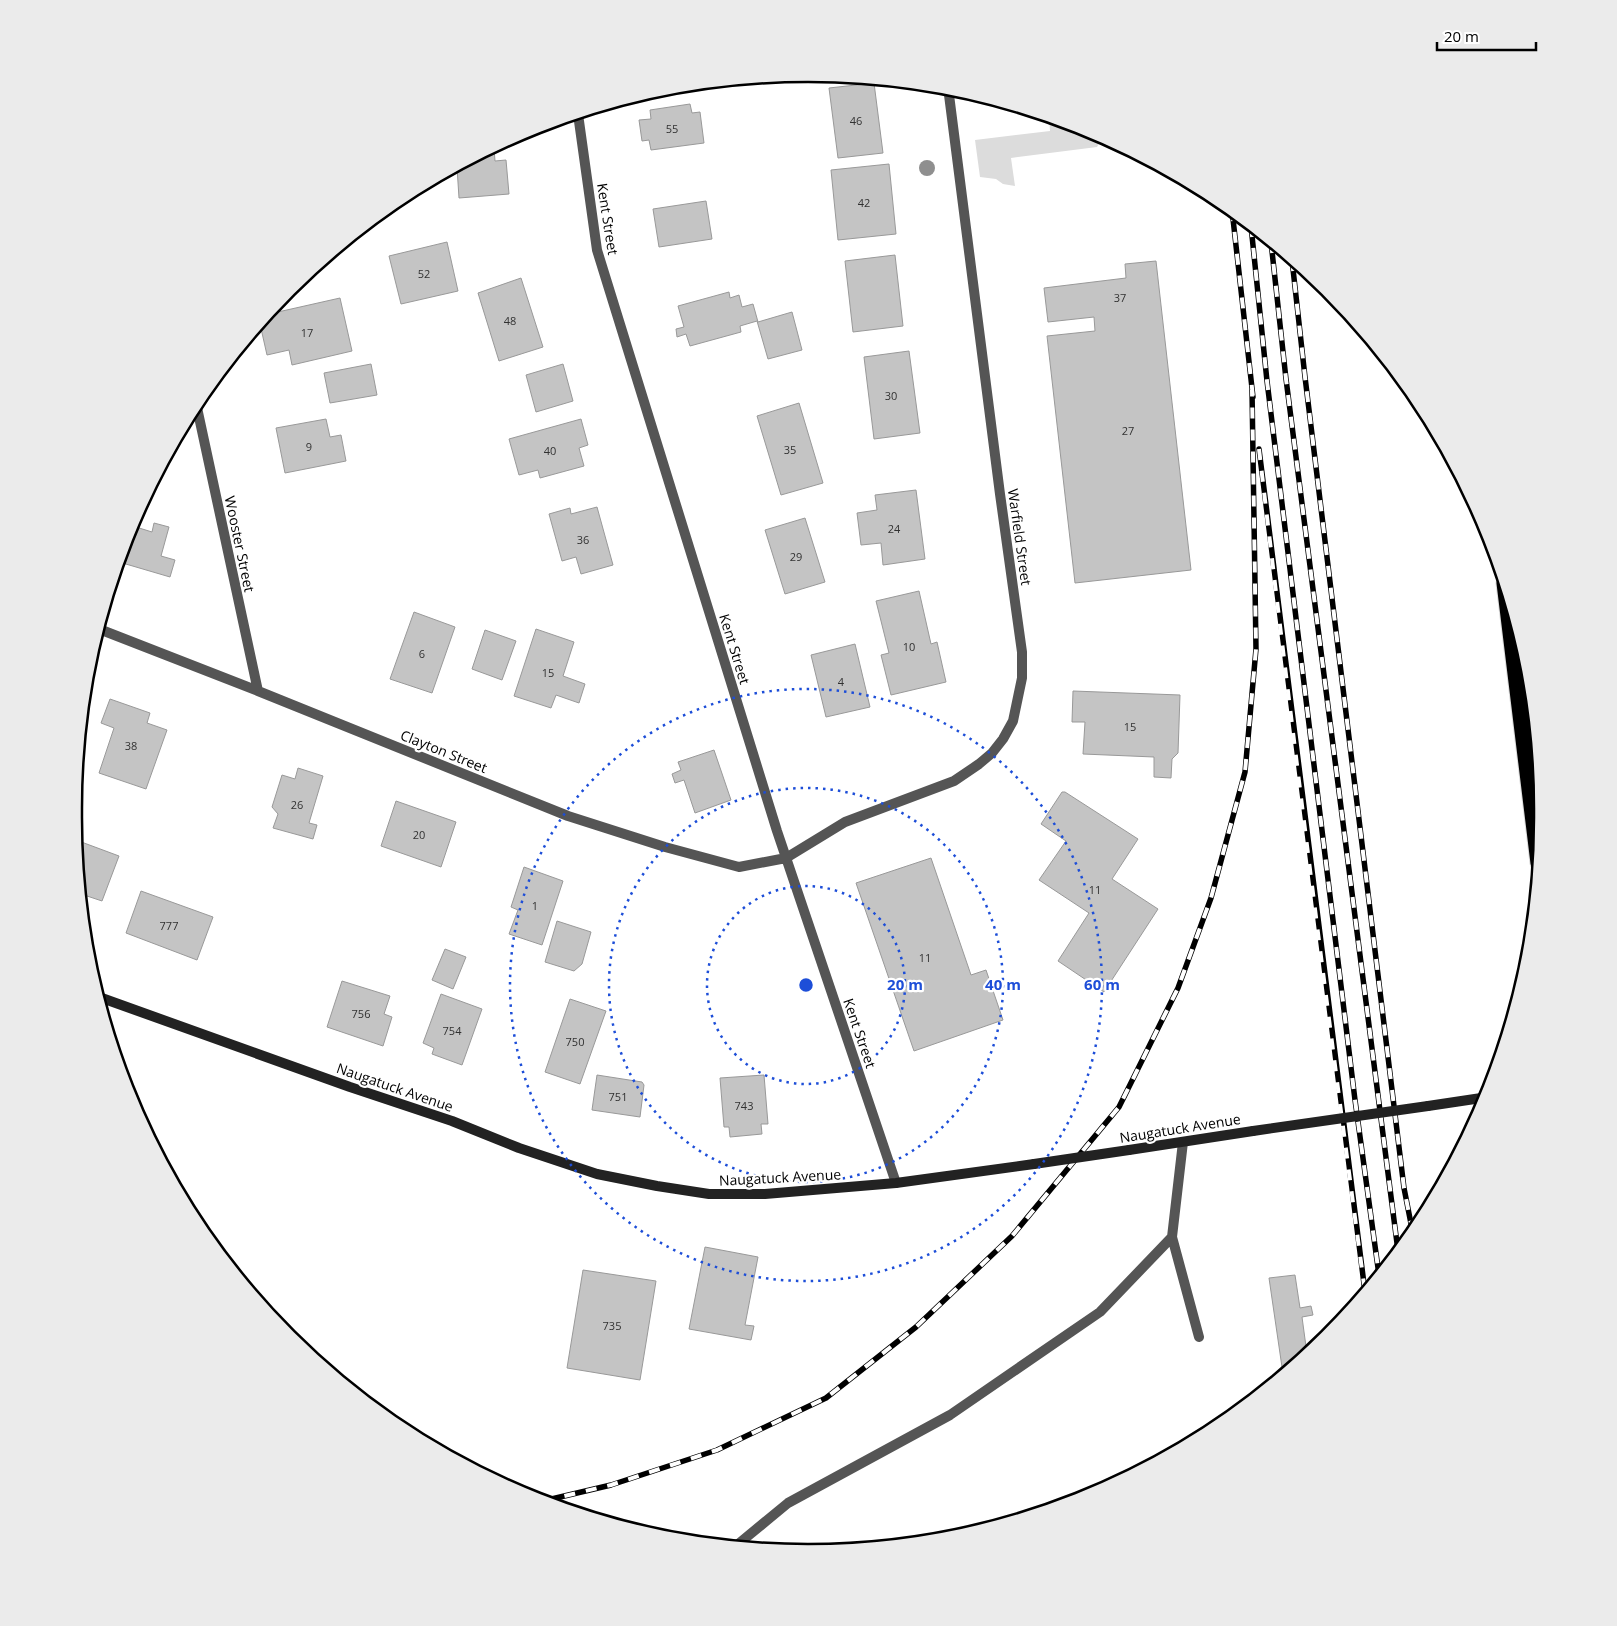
<svg xmlns="http://www.w3.org/2000/svg" width="1617" height="1626" viewBox="0 0 1617 1626" font-family="'Open Sans',sans-serif">
	<style>
		.green { fill: #dcdcdc }
		.building { fill: #c4c4c4; stroke: #999 }
		.lines { fill: none; stroke-linecap: round; stroke-linejoin: round }
		.highway-casing { stroke: #dbdbdb; stroke-width: 17 }
		.lane { stroke: #555; stroke-width: 10 }
		.street { stroke: #555; stroke-width: 10 }
		.secondary { stroke: #222; stroke-width: 10 }
		.highway { stroke: #000; stroke-width: 15 }
		.rail-casing { stroke: #000; stroke-width: 5.5 }
		.rail { stroke: #fff; stroke-width: 4; stroke-dasharray: 11; stroke-linecap: butt }
		.secondary-bridge { stroke: #222; stroke-width: 10 }
		.tree { fill: #8f8f8f }
		.ring { fill: none; stroke: #1d4ed8; stroke-width: 2.5; stroke-dasharray: 2.5 5 }
		.labels { text-anchor: middle; dominant-baseline: central; stroke-width: 4.5; stroke-linejoin: round; paint-order: stroke }
		.number-label { font-size: 11px; fill: #313131 }
		.street-label { font-size: 14px; fill: #000; stroke: #fff }
		.rim { fill: none; stroke: #000; stroke-width: 2.5 }
		.centre { fill: #1d4ed8; stroke: #fff; stroke-width: 2.5 }
		.ring-label { font-size: 15px; text-anchor: middle; font-weight: bold; fill: #1d4ed8; stroke: #fff; stroke-width: 4.5; stroke-linejoin: round; paint-order: stroke }
	</style>
	<rect width="100%" height="100%" fill="#fff"/>
	<path class="green" d="M1049,117L1089,130L1103,137L1097,147L1011,158L1015,186L1003,184L996,179L980,177L975,140L1050,131Z"/>
	<path class="building" d="M874,83L883,153L838,158L829,88Z
		M690,104L692,113L700,112L704,143L651,150L649,140L642,141L639,120L651,119L650,110Z
		M494,148L495,161L506,160L509,194L459,198L457,167Z
		M889,164L896,234L838,240L831,170Z
		M706,201L712,239L659,247L653,209Z
		M447,242L458,291L401,304L389,256Z
		M895,255L903,326L853,332L845,261Z
		M1156,261L1191,570L1075,583L1047,336L1095,331L1094,317L1048,322L1044,288L1126,278L1125,264Z
		M521,278L543,347L499,361L478,293Z
		M729,292L730,298L739,295L742,307L753,304L758,322L792,312L802,350L768,359L757,321L740,326L741,332L690,346L686,334L677,337L676,329L684,327L678,306Z
		M340,298L352,351L292,365L289,350L267,355L260,324L269,314Z
		M909,351L920,433L874,439L864,357Z
		M371,364L377,395L330,403L324,373Z
		M563,364L573,401L536,412L526,375Z
		M799,403L823,483L781,495L757,416Z
		M326,419L330,437L341,435L346,461L285,473L276,428Z
		M581,419L588,445L579,448L584,466L540,478L538,470L519,475L509,439Z
		M916,490L925,559L883,565L881,543L861,545L857,513L877,510L875,495Z
		M597,507L613,565L581,574L576,557L562,561L549,514L570,508L571,514Z
		M805,518L825,582L785,594L765,530Z
		M154,523L169,527L161,556L175,560L170,577L119,562L128,533L134,535L136,527L152,532Z
		M919,591L931,644L937,642L946,682L891,695L881,655L889,653L876,601Z
		M414,612L455,627L432,693L390,679Z
		M536,629L574,642L563,676L585,684L579,703L556,695L551,708L514,696Z
		M485,630L516,641L502,680L472,669Z
		M855,644L870,707L826,717L811,655Z
		M1073,691L1180,695L1178,753L1172,759L1171,778L1154,777V757L1083,754L1085,722H1072Z
		M110,699L150,713L147,723L167,730L146,789L99,773L114,728L101,723Z
		M714,750L731,800L695,813L684,780L675,783L672,774L681,770L678,762Z
		M298,768L323,776L309,823L317,825L313,839L273,828L278,814L272,807L282,775L295,779Z
		M1062,792H1065L1138,839L1112,879L1158,909L1104,992L1058,961L1089,913L1039,880L1066,841L1041,824Z
		M396,801L456,822L441,867L381,846Z
		M76,840L119,856L102,901L81,894Z
		M931,858L971,975L986,970L1003,1020L914,1051L856,883Z
		M524,867L563,881L542,945L509,934L518,910L511,907Z
		M141,891L213,917L197,960L126,933Z
		M557,921L591,932L582,964L574,971L545,962Z
		M445,949L466,957L453,989L432,980Z
		M342,981L390,996L384,1014L392,1017L383,1046L327,1027Z
		M441,994L482,1009L462,1065L432,1054L434,1048L423,1043Z
		M570,999L606,1011L580,1084L545,1072Z
		M597,1075L642,1082L644,1085L640,1117L592,1110Z
		M764,1075L768,1124H761L762,1134L730,1137L729,1127H724L720,1078Z
		M705,1247L758,1257L745,1325L754,1326L751,1340L689,1329Z
		M583,1270L656,1281L640,1380L567,1368Z
		M1295,1275L1300,1308L1311,1306L1313,1315L1302,1317L1307,1354L1283,1374L1269,1278Z"/>
	<g class="lines">
		<defs>
			<path id="highway" d="M1504,583L1538,863"/>
		</defs>
		<use href="#highway" class="highway-casing"/>
		<path class="lane" d="M1172,1237L1199,1337
			M737,1545L788,1503L950,1415L1100,1312L1172,1237L1183,1142"/>
		<path class="street" d="M578,114L597,250L777,831L896,1183
			M196,403L258,691
			M99,629L258,691L568,816L665,847L739,867L786,858L845,822L954,781L979,764L992,753L1003,739L1013,721L1022,678V652L1000,494L948,87"/>
		<path class="secondary" d="M99,997L350,1087L452,1121L519,1148L597,1174L657,1186L709,1194H765L896,1183L1034,1164
			M1428,1106L1488,1097
			M1129,1150L1253,1131"/>
		<use href="#highway" class="highway"/>
		<defs>
			<path id="rail" d="M1232,210L1253,397
				M1251,226L1267,381L1355,1100L1379,1275
				M1271,242L1286,379L1398,1251
				M1292,260L1305,377L1404,1188L1413,1234
				M1259,449C1292,730 1327,1011 1365,1292
				M543,1501L611,1485L717,1450L826,1398L916,1327L1012,1236L1119,1107L1178,988L1211,898L1245,772L1256,649L1252,390"/>
		</defs>
		<use href="#rail" class="rail-casing"/>
		<use href="#rail" class="rail"/>
		<path class="secondary-bridge" d="M1253,1131L1428,1106
			M1034,1164L1129,1150"/>
	</g>
	<circle class="tree" cx="927" cy="168" r="8"/>
	<g class="ring">
		<circle cx="806" cy="985" r="99"/>
		<circle cx="806" cy="985" r="197"/>
		<circle cx="806" cy="985" r="296"/>
	</g>
	<g class="labels">
		<g class="number-label">
			<text x="856" y="120">46</text>
			<text x="672" y="128">55</text>
			<text x="864" y="202">42</text>
			<text x="424" y="273">52</text>
			<text x="1120" y="297">37</text>
			<text x="510" y="320">48</text>
			<text x="307" y="332">17</text>
			<text x="891" y="395">30</text>
			<text x="1128" y="430">27</text>
			<text x="309" y="446">9</text>
			<text x="790" y="449">35</text>
			<text x="550" y="450">40</text>
			<text x="894" y="528">24</text>
			<text x="583" y="539">36</text>
			<text x="796" y="556">29</text>
			<text x="909" y="646">10</text>
			<text x="422" y="653">6</text>
			<text x="548" y="672">15</text>
			<text x="841" y="681">4</text>
			<text x="1130" y="726">15</text>
			<text x="131" y="745">38</text>
			<text x="297" y="804">26</text>
			<text x="419" y="834">20</text>
			<text x="1095" y="889">11</text>
			<text x="535" y="905">1</text>
			<text x="169" y="925">777</text>
			<text x="925" y="957">11</text>
			<text x="361" y="1013">756</text>
			<text x="452" y="1030">754</text>
			<text x="575" y="1041">750</text>
			<text x="618" y="1096">751</text>
			<text x="744" y="1105">743</text>
			<text x="612" y="1325">735</text>
		</g>
		<g class="street-label">
			<text transform="translate(608 219) rotate(81)">Kent Street</text>
			<text transform="translate(1020 537) rotate(82)">Warfield Street</text>
			<text transform="translate(240 544) rotate(78)">Wooster Street</text>
			<text transform="translate(735 649) rotate(73)">Kent Street</text>
			<text transform="translate(444 751) rotate(22)">Clayton Street</text>
			<text transform="translate(860 1033) rotate(71)">Kent Street</text>
			<text transform="translate(395 1087) rotate(19)">Naugatuck Avenue</text>
			<text transform="translate(1180 1128) rotate(-9)">Naugatuck Avenue</text>
			<text transform="translate(780 1177) rotate(-3)">Naugatuck Avenue</text>
		</g>
	</g>
	<path d="M0 0H1617V1626H0ZM808 82H808A726 726 0 0 1 1534 808V818A726 726 0 0 1 808 1544H808A726 726 0 0 1 82 818V808A726 726 0 0 1 808 82Z" fill="#ebebeb" fill-rule="evenodd"/>
	<path class="rim" d="M808 82H808A726 726 0 0 1 1534 808V818A726 726 0 0 1 808 1544H808A726 726 0 0 1 82 818V808A726 726 0 0 1 808 82Z"/>
	<circle cx="806" cy="985" r="8" class="centre"/>
	<g class="ring-label">
		<text x="905" y="990">20 m</text>
		<text x="1003" y="990">40 m</text>
		<text x="1102" y="990">60 m</text>
	</g>
	<path d="M1437 42v8h99v-8" fill="none" stroke="#000000" stroke-width="2.5"/>
	<text x="1444" y="42" font-size="15" fill="#000000" stroke="#ffffff" stroke-width="4" paint-order="stroke">20 m</text>
</svg>
